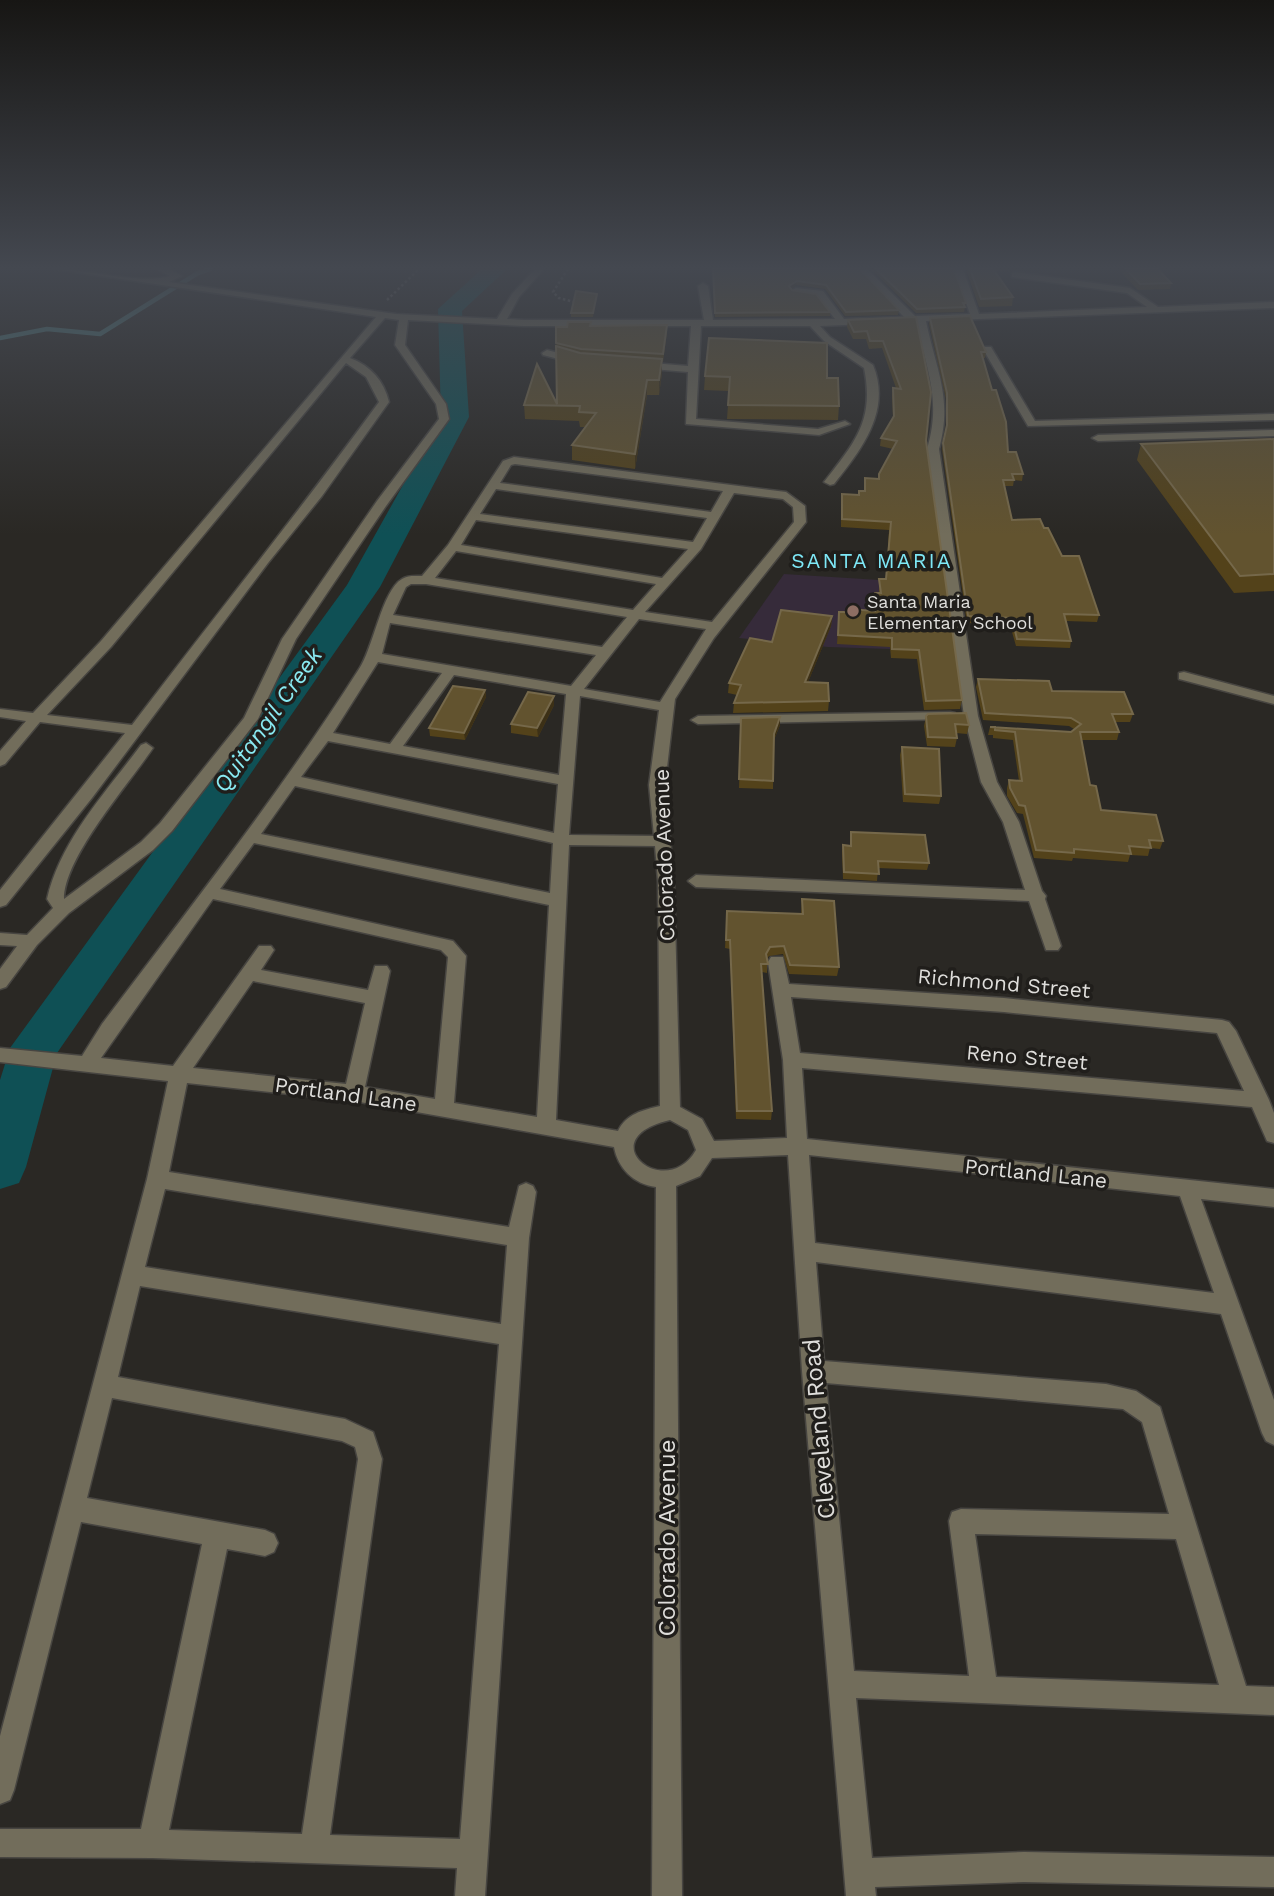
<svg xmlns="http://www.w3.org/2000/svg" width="1274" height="1896" viewBox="0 0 1274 1896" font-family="'Work Sans',sans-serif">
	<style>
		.education { fill: #362b3a }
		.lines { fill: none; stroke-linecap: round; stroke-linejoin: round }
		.stream { stroke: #4d7b7d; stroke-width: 4.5 }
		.river { fill: #0f5055; fill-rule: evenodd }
		.minor-casing { stroke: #474541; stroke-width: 3 }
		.path { stroke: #6e6c68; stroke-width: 2.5; stroke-dasharray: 2.5 2.5; stroke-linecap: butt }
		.minor { fill: #726d5b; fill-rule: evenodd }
		.wall { fill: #53421a }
		.shaded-wall { fill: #3c3016 }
		.building { fill: #62532f; stroke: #75684a; stroke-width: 2 }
		.education-dot { fill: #8d6e63; stroke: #201e1b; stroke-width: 2.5 }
		.labels { text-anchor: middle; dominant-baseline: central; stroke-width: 7; stroke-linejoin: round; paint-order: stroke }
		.far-poi-label { font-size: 18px; fill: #dfdedb; stroke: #201e1b; text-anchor: start }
		.far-quarter-label { font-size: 21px; letter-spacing: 2px; fill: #7ee8f7; stroke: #201e1b }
		.street-label { font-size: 21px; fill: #dfdedb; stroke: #201e1b }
		.water-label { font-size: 23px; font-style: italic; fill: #89e9f1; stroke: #201e1b }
		.near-street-label { font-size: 24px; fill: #dfdedb; stroke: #201e1b }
	</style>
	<rect width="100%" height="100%" fill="#2a2824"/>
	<path class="education" d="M784,574L943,584L953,651L828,647L739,638Z"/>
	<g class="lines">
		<path class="stream" d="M0,338L47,329L100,334L198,273L210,269"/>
		<path class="river" d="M482,269H507L462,311L469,417L380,587L57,1053L26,1167L19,1183L0,1189V1080L10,1048L347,585L441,417L438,309Z"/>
		<defs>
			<path id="minor" d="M54,269C87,269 141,285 170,276L156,269H169L182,276L169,282L396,314L497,319L512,294L535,269H544L519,297L507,319L524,320H704L698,286L703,283L708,286L713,320L835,319L817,296L793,293L791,291L796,288L823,291L844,319L904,317L858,269H867L915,316L970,314L954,269H963L979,314L1147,307L1127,293L1012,277V273L1015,272L1130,288L1158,307L1274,302V308L926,321C936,370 953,398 939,449L978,716L997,782L1019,822L1042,891L1046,896L1045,899L1061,946L1058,950H1046L1029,901L696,887L688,881L696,875L1025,890L1003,822L981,782L964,716L927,449C942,398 926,371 917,322L820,326L830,337L873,365C892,411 861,450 834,484L830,485L824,482C854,443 875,421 864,368L824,341L810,326H701L696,419L818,429L845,421L850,424L819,435L686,424L688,372L640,368L635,365L640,362L688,366L691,326H524L408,320L405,345L446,404L449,419L386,506L296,639L258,719L172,831L153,850L69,913L37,945L6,987L0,989V969L17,946L0,945V933L27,935L53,908L47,899C60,841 106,792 141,745L146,743L153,748C129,784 64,857 64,899L141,842L160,823L244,718L282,639L377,501L439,419L436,404L395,345L399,320L385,318L350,358C371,366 384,381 389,402L322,496L268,563L92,798L6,905L0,907V890L125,733L40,722L5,764L0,766V751L26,721L0,717V709L33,713L101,641L376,317ZM346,363L366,377L379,402C299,512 214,617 132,725L47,715L111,647Z
				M985,347H991L1035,421L1274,414V420L1028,426L983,349Z
				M547,350L582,359L583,361L578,364L543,355L542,353Z
				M1274,430V436L1098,441L1092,438L1098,435Z
				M514,457L786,492L805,506L806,522L714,638L675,699L665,785L674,881L680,1107L702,1119L714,1141L787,1138L783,1060L768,962L771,957H783L789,984L1004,998L1222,1020L1229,1022L1236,1031L1269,1100L1274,1113V1143L1267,1141L1252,1107L802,1068L807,1139L1274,1189V1207L1201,1199L1274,1400V1445L1266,1441L1262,1433L1221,1314L816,1262L824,1361L1106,1384L1136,1391L1160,1407L1246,1686L1274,1687V1715L856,1698L872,1858L1024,1852L1274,1857V1887L1024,1882L875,1887L876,1896H846L802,1371L788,1155L712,1158L700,1176L676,1186L682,1896H652L656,1187C633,1184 618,1168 614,1147L354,1101L187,1083L169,1172L509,1227L519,1186L526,1183L533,1186L536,1192L529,1238L485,1896H455L457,1868L152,1858L0,1857V1829H141L202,1544L81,1522L14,1790L10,1800L0,1804V1736L147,1179L168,1081L0,1062V1048L82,1056L102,1024C190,907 281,792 359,669C373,649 382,590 402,579C408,575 415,576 422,576L448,545L503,461ZM515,464L723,491L711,512L500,483L511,465ZM496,489L707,518L693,542L480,514ZM734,493L783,499L793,507L794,522L712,622L645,612L701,549ZM476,520L688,549L662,578L461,545ZM456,551L656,584L633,610L435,578ZM411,584H426L627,617L602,647L393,615L406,587ZM639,619L706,629L660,702L584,689ZM390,623L596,655L571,686L382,654ZM378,662L442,673L390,744L333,733ZM454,675L566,694L559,775L403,746ZM580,696L659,710L649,785L654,836L569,835ZM328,741L558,784L554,833L301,777ZM295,786L553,843L550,893L261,834ZM254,843L549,905L537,1117L454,1103L466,956L453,941L220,889ZM569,845L655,846L658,881L660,1106C643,1110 626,1114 618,1131L556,1120ZM213,899L441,950L448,957L435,1099L365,1087L390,971L387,966H375L368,990L261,970L274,950L271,946H259L173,1066L101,1058ZM253,981L365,1003L346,1084L193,1068ZM791,997L1004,1012L1217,1033L1244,1091L800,1053ZM670,1120L688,1130L696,1150C666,1203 588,1139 670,1120ZM809,1155L1180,1196L1214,1293L815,1243ZM165,1189L507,1245L501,1324L145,1267ZM140,1286L499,1344L460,1839L330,1835L382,1459L373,1432L345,1419L118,1377ZM826,1383L1123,1409L1142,1422L1169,1514L961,1509L952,1512L949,1521L969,1676L854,1671ZM112,1398L342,1441L355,1447L358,1459L302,1834L169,1830L227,1549L265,1556L274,1552L278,1543L274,1534L265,1530L87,1498ZM975,1534L1176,1539L1219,1685L996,1677Z
				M1184,672L1274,696V704L1179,679V673Z
				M950,712L955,713L957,716L955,719L698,724L691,720L698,716Z"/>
		</defs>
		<use href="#minor" class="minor-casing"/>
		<path class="path" d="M568,269L553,292L559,298L578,303
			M387,300L419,269"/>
		<use href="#minor" class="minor"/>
	</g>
	<path class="wall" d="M860,269L899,310L898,315L845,316L825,289L796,285L791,289L792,290L830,312V316L715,317L713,274Z
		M871,269H954L966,303L964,312L916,313Z
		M966,269H1060L995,271L1013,297L1012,306L979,307Z
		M1118,269H1158L1171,283L1170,289L1138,290Z
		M597,294L593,317H571V313Z
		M916,317L926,441L962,700L960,709L924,710L917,659L891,658L890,647L837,644L839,612L874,611L875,593H879V579H886L889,530L841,527V503L842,494L858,495L859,491H864L865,478L878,479L879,474L893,449L880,446L881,438L893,418L892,396L893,388H896L882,348L869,349L866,339H853L847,327L848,320Z
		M930,318L986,352L985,358H982L1008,452L1023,474L1022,481L1014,480L1013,486H1005L1012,520L1044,528L1099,615L1097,622L1066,621L1071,641L1070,648L1016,646L1010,625L967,623L942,449L946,430V399L929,324Z
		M591,322V326L667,332L663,362H662V373L659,395H647L635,469L572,460V445L585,427H580L579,421L525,419L524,405L557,404L556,327H567Z
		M705,376L827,378L839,406L838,420L727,419L729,391L704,390Z
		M1274,439V591L1234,593L1137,460L1141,444Z
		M832,616L831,626L808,682L829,701L828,711L733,713L734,703L737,695L728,693L729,683L772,642Z
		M978,679L1052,691L1133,714L1130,722H1115L1119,732L1117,740H1082L1090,785L1101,810L1163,841L1160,849L1150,848L1148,856L1130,855L1128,862L1073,858L1072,861L1034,858L1023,814L1017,813L1007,796V788L1009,780L1019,781L1013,740L993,738V735H988L990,727L1071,732L1074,729L1069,726L983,720L976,687Z
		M485,690L486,697L465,740L430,736L429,728Z
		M554,705L538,737L511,733V724Z
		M926,716L969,725L967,734L956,733L957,738L955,747L927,746L924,726Z
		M780,717V725L774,740L773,789L739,788L741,718Z
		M902,747L941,796L939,804L903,802L900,755Z
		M851,832L929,863L927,870L878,868L877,881L843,879L842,852L843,845L850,846Z
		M802,899L839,967L837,976L789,974L783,954L769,956L767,959V973L762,972L772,1111L771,1120L736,1119L730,949L725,948L727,911L801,914Z"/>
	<path class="shaded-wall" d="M797,281L796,285L788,291L789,286Z
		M662,359V373L659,395V380Z
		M647,380V395L635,469V454Z
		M832,616L831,626L804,692L805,682Z
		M485,690L486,697L465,740L464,733Z
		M554,696V705L538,737L537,728Z
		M780,717V725L773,742L774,734Z"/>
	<path class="building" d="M713,269H860L899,310L846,312L826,285L797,281L789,286L792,290L816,294L830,312L715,313Z
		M876,269H954L966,303H963L965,307L917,309Z
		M970,269H993L1013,297L981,299Z
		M1126,269H1158L1171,283L1140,284Z
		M576,291L597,294L593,313H571Z
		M970,316L986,352H981L992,390H996L1006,422L1008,452H1016L1023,474H1012L1014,480H1003L1012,520L1040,519L1044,528H1048L1062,556H1079L1099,615L1064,614L1071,641L1017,639L1012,618L968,616L943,443L947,425V393L930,318Z
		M916,317L931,392L926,441L962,700L926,701L919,650L892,649V638L838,635L839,612H848V609L875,611V593H881L879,579H886L891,522L842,519V494L859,495V491H865V478L879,479V474L897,441L881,438L894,416L893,388L901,389L883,341H870L867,331L854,332L848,320Z
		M568,322H591L590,326L667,325L663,354L581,349L556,343V327H567Z
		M709,338L827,343V378H838L839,406L728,405L730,377L705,376Z
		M556,346L580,353L662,359L659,380H647L635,454L572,445L596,413L579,412L580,406L524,405L537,364L557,404Z
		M1274,439V574L1240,576L1141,444Z
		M781,610L832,616L805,682L828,683L829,701L734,703L741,685L729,683L750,638L772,642Z
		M978,679L1049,681L1052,691L1124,692L1133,714H1112L1119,732H1080L1090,785L1096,786L1101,810L1156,815L1163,841L1149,840L1151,848L1129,846L1131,854L1074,849V853L1036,850L1025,806L1019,805L1010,788L1009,780L1022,781L1015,732L995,730V727H990L1071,732L1081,724L1071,718L985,713Z
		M453,686L485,690L464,733L429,728Z
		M528,692L554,696L537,728L511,724Z
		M966,713L969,725L955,724L957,738L928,737L926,716L928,714Z
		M780,717L774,734L773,781L739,779L741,718Z
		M902,747L939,749L941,796L905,794Z
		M851,832L925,835L929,863L878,861L879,874L844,872L843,845L851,846Z
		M802,899L834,901L839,967L790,965L784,946L770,947L766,954L768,964H761L772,1111H737L730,940H726L727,911L803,914Z"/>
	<linearGradient id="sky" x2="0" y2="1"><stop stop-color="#171614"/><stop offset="0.5" stop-color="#444850"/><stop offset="1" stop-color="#444850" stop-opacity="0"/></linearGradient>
	<rect width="1274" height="535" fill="url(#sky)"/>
	<circle class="education-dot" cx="853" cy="611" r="7"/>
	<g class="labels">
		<g class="far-poi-label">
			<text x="867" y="601">Santa Maria<tspan x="867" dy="21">Elementary School</tspan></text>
		</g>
		<g class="far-quarter-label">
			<text x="872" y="560">SANTA MARIA</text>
		</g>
		<g class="street-label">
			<text transform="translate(664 855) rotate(-92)">Colorado Avenue</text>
			<text transform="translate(1004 983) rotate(5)">Richmond Street</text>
			<text transform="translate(1027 1057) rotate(5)">Reno Street</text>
			<text transform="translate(346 1094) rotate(8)">Portland Lane</text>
			<text transform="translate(1036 1173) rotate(6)">Portland Lane</text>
		</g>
		<g class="water-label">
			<text transform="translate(268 720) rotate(-55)">Quitangil Creek</text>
		</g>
		<g class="near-street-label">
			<text transform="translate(819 1429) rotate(-95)">Cleveland Road</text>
			<text transform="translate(667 1538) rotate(-90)">Colorado Avenue</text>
		</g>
	</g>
</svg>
